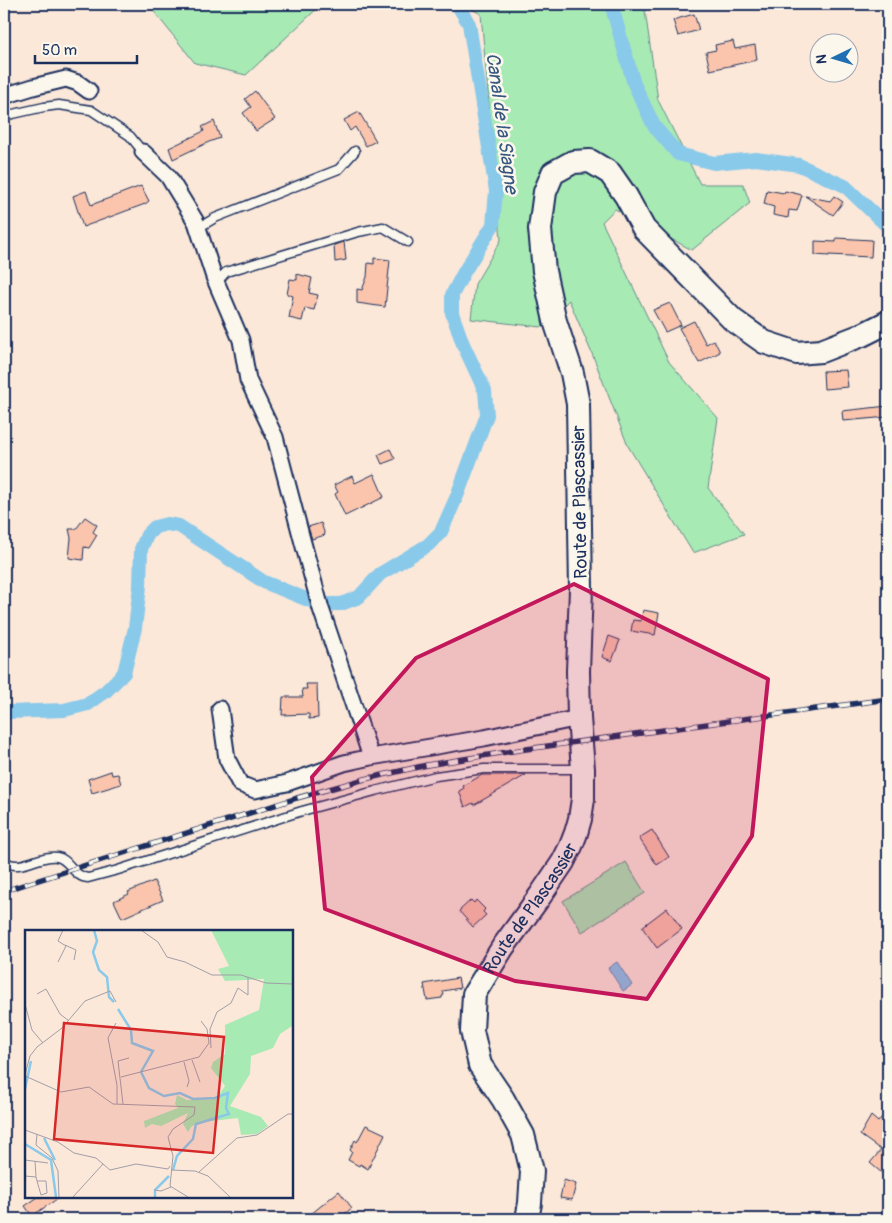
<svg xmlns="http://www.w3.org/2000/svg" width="892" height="1223" viewBox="0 0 892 1223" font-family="Pangolin,sans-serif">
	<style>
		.green { fill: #a8eab4; stroke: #628c89 }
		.water { fill: #89c9ea; stroke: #5d8bb2 }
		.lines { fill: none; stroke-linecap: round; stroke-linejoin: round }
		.canal { stroke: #89c9ea; stroke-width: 14 }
		.building { fill: #fac5ac; stroke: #1b2f5e }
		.lane-casing { stroke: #1b2f5e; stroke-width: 11 }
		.street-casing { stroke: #1b2f5e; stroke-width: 19 }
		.secondary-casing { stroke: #1b2f5e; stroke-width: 26 }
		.lane { stroke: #fbf7ec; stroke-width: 8 }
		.street { stroke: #fbf7ec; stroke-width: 15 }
		.secondary { stroke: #fbf7ec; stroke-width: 22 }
		.rail-casing { stroke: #1b2f5e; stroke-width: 5.5 }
		.rail { stroke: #fbf7ec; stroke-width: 4; stroke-dasharray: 11; stroke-linecap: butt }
		.marked { fill: #c2185b; fill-opacity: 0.2; stroke: #c2185b; stroke-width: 4; stroke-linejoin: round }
		.labels { text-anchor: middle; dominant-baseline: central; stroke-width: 5; stroke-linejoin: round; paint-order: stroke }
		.street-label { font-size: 18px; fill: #1b2f5e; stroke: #fbf7ec }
		.water-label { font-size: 19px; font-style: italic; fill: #365681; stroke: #fbf7ec }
		.inset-river { fill: none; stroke: #89c9ea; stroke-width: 2.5 }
		.inset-road { fill: none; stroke: #a19ea8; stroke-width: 1 }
		.view { fill: #d62828; fill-opacity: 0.15; stroke: #d62828; stroke-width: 2.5 }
		.inset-edge { fill: none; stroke: #1b2f5e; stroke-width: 2.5 }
	</style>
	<rect width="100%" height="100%" fill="#fbe8d9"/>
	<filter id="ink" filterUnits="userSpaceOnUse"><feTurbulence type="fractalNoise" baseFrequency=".02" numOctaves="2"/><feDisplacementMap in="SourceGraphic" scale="10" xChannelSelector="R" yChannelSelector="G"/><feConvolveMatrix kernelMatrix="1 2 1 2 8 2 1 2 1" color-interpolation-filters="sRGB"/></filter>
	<g filter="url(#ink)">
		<path class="green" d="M148,4H322L246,75L195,63Z
			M462,4H644L658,100L700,184H743L750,203L692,250L615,209L602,222L669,362L718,418L708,488L744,534L693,553L628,446L593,356L569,300L541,327L471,319L475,284L501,240L481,14Z
			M626,862L645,893L582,932L563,901Z"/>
		<path class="water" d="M617,962L632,985L623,991L608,968Z"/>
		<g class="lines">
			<path class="canal" d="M611,4L634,84L654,126L678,154L714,163L756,159L799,165L845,186L888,227
				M323,604H341L359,597L380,574L428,545L441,532L457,496L487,415L485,391L463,344L452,313V295L464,272L493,225L496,191L469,24L457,4
				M4,715L9,712L64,710L88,704L106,691L124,673L135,628L140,586L141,549L147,535L155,527L167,524L179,526L264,582L318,604"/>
		</g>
		<path class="building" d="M694,14L699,30L678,36L673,20Z
			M733,41L735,49L755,45L757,60L710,70L706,52L716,50L715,45Z
			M255,91L275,119L256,131L243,113L251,107L245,99Z
			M359,112L376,141L366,146L355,127L350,131L344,120Z
			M214,121L220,138L209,142L173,159L169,148L204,131L202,127Z
			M141,186L149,201L145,204L83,227L73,196L86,191L91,205Z
			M767,190L784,193L785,191L802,195L797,211L789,210L788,218L773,215L774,207L764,204Z
			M805,196L830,201L834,196L843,202L833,215Z
			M836,238L872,240L871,257L829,255V256L815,255V241L836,242Z
			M344,242L346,260L335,262L334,245Z
			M374,258L390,260L385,307L357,303V289L362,290L367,277L368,263L374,264Z
			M297,274L312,278L309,293L318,295L314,310L305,308L302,321L289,318L293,296L287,294L290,279L297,280Z
			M670,303L681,325L665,332L653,310Z
			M694,321L706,344L714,340L720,352L699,363L679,328Z
			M846,370L848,387L824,389L823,371Z
			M888,406V417L843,421L842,411Z
			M390,449L395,459L382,464L378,455Z
			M374,474L384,497L345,516L335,494L338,492L334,485L352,476L355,483Z
			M85,517L97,525L93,532L97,535L89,548L84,547L83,560L69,558L71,538L69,529H76Z
			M321,523L325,535L312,539L308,527Z
			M643,610L659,613L655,635L631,631L633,620L641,621Z
			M609,636L620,640L612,661L602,657Z
			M306,684H317L318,718L309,719V714L282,715L283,697H303L302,689H307Z
			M111,771L112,775L118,774L121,784L92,793L88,779Z
			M482,775H526L474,805L473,803L465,807L459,791L464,788L463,786Z
			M652,830L669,857L657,865L639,838Z
			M154,881L163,900L122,918L114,901L129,894L128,892Z
			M471,900L474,903L476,900L485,909L483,912L486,915L473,927L459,911Z
			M667,908L682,929L657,948L642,927Z
			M458,978L460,988L443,991L444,995L442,996V998L427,1000L424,984Z
			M888,1109V1178L870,1163L881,1150L860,1135L871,1116L878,1122Z
			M366,1125L385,1134L368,1169L360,1164L359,1166L348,1160L352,1152L350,1150L355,1140L357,1142Z
			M564,1180L576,1184L572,1200L560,1198Z
			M339,1191L352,1208L338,1219H305Z
			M38,1197H60L32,1216L25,1206Z"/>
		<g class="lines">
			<defs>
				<path id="lane" d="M4,116L44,107L59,105L91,110L130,136L143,152
					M198,228L215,218L339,169L355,151
					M217,282L226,272L358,232L383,227L408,242
					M4,861C20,873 39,854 57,857C70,859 73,877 88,878L118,870L302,811L375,791L436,776L484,769H581
					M4,1216L8,1219"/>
				<path id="street" d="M4,96L33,87L66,79L78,83L89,91
					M143,152L168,176L196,222L214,277L241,340L248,380L275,437L303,543L321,609L371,757
					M220,709L227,759L240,784L255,790L287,783L344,763L371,757L484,738L579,718"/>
				<g id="secondary">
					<path id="s1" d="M527,1219L530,1203L532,1171L523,1135L503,1099L480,1065L472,1031L474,994L503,947L540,896L563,862L571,846L576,833L580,819L583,799V769L579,718L578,671L581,589L578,404L572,373L555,321L544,271L540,229L545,192L553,173L573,162L590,161L610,173L626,196L644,229L733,320L764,342L797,353L821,351L862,335L888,322"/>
				</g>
			</defs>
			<use href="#lane" class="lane-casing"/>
			<use href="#street" class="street-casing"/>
			<use href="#secondary" class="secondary-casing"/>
			<use href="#lane" class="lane"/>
			<use href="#street" class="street"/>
			<use href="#secondary" class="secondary"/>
			<defs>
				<path id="rail" d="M4,891L297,798L365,779L427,765L519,750L888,699"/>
			</defs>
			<use href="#rail" class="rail-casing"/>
			<use href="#rail" class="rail"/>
		</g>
	</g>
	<path class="marked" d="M574,584L768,679L752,836L647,999L515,981L325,909L312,777L416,658Z"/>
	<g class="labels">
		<g class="street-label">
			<text transform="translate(580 502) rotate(-91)">Route de Plascassier</text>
			<text stroke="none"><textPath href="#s1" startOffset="342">Route de Plascassier</textPath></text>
		</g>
		<g class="water-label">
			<text transform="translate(502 123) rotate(82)">Canal de la Siagne</text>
		</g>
	</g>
	<g transform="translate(25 930)">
		<rect width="268" height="268" fill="#fbe8d9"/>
		<path d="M186,0H267V96L255,104L248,118L226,126L225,144L205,176L236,187L243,196L232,204L216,205L213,188L178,192L167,196L163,202L158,194L163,183L136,196L127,194L120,198L119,191L153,178L150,174L152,165L162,170L191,169L200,156L186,138L188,132L200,124V95L234,80L239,49L200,51L193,39L204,36Z" fill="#a8eab4"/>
		<path class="inset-river" d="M69,0L72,11L68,22L74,40L82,47L84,67L89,72M93,79L106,100L107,113L128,121L116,142M116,142L124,158L139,166L155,163L168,169L190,168L203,163L201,178L204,184L171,194L168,209L152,226L148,240M0,159L6,131M19,208L30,230M0,214L26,230L31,267M130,267V260L144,246"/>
		<path class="inset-road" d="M116,0L133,12L142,27L160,32L187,45H216L241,53L268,54M40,15L51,20L49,30M33,32L41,16L33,11L38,0M12,64L21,59L35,84L44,91M0,74L7,100L18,113M91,93L83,108L92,155V174M186,118L185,99L192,82L206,73L213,58L223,65V47M167,130L175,152M159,132L164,151L162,157M0,145L5,126L12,117L37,98L60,71L85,61L91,72M0,146L36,162L64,157L88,174L170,177L169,185L148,199L143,207L148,226L145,256L163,267M96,147L174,127L184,113L182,99L176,91M98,174L93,131L104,128M0,200L33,212L49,223L71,228L85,240L111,234L143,239L145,236M12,204L11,215L27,228L33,241L34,267M0,230L23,233M10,231L11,247M146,240L170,241L183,246L205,267M174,242L212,208L232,205L263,184H268M0,246L11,247L12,251L16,265L22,263L21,251H12M129,260L136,261L146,257M48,267L78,234"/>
		<path class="view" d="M39,93L199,107L188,223L29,209Z"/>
		<rect width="268" height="268" class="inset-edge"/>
	</g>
	<rect width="892" height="1223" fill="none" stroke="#fbf7ec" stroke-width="20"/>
	<rect x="10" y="10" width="872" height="1203" fill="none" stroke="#1b2f5e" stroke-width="2" filter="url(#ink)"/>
	<g transform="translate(834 58) rotate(265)"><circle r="24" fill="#fbf7ec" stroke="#a1a7b3"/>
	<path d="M0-4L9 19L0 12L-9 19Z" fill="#1f6fb2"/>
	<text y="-8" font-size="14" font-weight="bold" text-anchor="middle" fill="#1b2f5e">N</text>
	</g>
	<path d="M35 55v8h102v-8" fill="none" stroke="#1b2f5e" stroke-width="2.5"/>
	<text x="42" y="55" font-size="15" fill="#1b2f5e" stroke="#fbf7ec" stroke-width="4" paint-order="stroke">50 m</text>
</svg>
